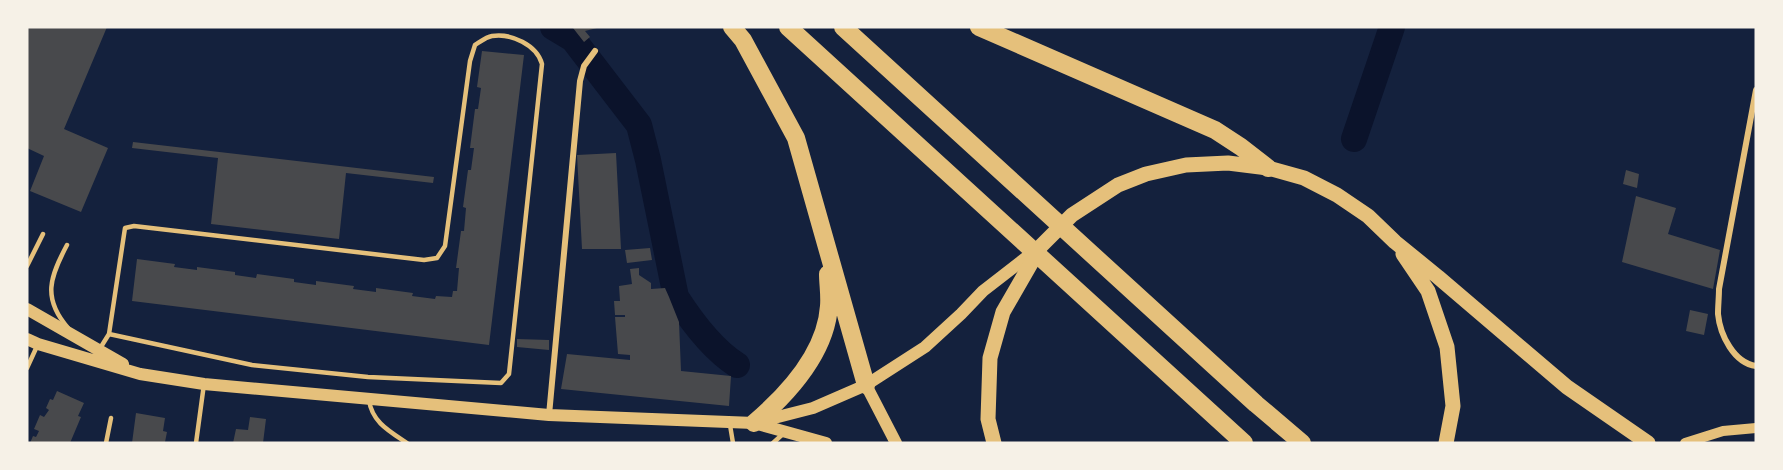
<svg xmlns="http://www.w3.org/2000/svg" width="1783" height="470" viewBox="0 0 1783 470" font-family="Jost,sans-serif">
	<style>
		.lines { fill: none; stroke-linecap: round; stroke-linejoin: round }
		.canal { stroke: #0b132b; stroke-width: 26 }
		.building { fill: #48494c }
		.service { stroke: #e5c07b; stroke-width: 4.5 }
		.minor { stroke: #e5c07b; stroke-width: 6 }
		.tertiary { stroke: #e5c07b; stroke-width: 10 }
		.secondary { stroke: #e5c07b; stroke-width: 12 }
		.primary { stroke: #e5c07b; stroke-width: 15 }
		.motorway { stroke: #e5c07b; stroke-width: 18 }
	</style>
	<rect width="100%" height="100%" fill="#14213d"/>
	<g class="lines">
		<path class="canal" d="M553,27L573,39L639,125L648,160L676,297C692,322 712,349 737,365
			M1354,139L1392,27"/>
	</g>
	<path class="building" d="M27,27H107L64,129L108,148L81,212L30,191L44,156L27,148Z
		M575,27H597V28L585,31L590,37L584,42L573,28Z
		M482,51L524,55L489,345L132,301L137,259L175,264L174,267L197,270V267L235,272V275L256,278L257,274L294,279V282L316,285V281L354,286L353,289L376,292V288L413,293L412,296L435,299L436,296L452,297L453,291H457L459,268H456L461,231H464L466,208L463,207L468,170H471L474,148H470L475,109H478L481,88L477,87Z
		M133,142L434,177L433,183L346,173L339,239L211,224L218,158L132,148Z
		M616,153L621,249H582L577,155Z
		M1626,170L1639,174L1637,188L1623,184Z
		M1636,196L1676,208L1668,234L1720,250L1713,289L1622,262Z
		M650,248L652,260L627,263L625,250Z
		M639,268V275L651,283V289L665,288L669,297L679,322L681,371L731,376L729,406L561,389L567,354L630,360V355L618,354L615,317H625V315H615L614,301H620L619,286L632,284L630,269Z
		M1690,310L1708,314L1704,335L1686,331Z
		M517,339L549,340V350L517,347Z
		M57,391L84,403L78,416L81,417L70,443H30L33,436L36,437L39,431L34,429L40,415L44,417L49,410L46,408L50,399L53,400Z
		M136,413L165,418L163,431L167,432L165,442L132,443Z
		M250,417L266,419L263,443H233L236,429L248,430Z"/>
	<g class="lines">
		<path class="service" d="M67,245C50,277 42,298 68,328
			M27,266L43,234
			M99,350L109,334L125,228L134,226L424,260L437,258L445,246L470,61L475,45C480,42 486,37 492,36C511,33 537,45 542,64L509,374L501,383L368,377L252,365L109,334
			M27,368L38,344
			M369,400C372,422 389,431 407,443
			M730,425L733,443
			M106,443L111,418
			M196,443L204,384
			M773,443L784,433"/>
		<path class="minor" d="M1756,90L1719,289C1719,297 1718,306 1718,314C1720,335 1734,363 1756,366
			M549,415L580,81L584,66L595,51"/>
		<path class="tertiary" d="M1685,443L1723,431L1756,428"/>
		<path class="secondary" d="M27,309L123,364
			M27,339L38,344L140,374L204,384L549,415L754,423L826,443
			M866,385L896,443
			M758,422L813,408L866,385L925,347L961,314L983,291L1037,249"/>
		<path class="primary" d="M1403,254L1428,291L1447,347L1453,406L1446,443
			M994,443L988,419L990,358L1003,312L1041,246L1072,215L1118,185L1146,174L1186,165L1228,163L1268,168L1304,178L1337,195L1368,216L1395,242L1438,277L1567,387L1648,443"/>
		<path class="motorway" d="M732,27L743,40L796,138L866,385
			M788,27L1244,443
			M843,27L1256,404L1302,443
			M979,27L1215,130L1241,147L1268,168
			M754,423C788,394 826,353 829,306C830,295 828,284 828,274"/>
	</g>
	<rect width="1783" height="470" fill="none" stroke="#f6f1e7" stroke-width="57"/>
</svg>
